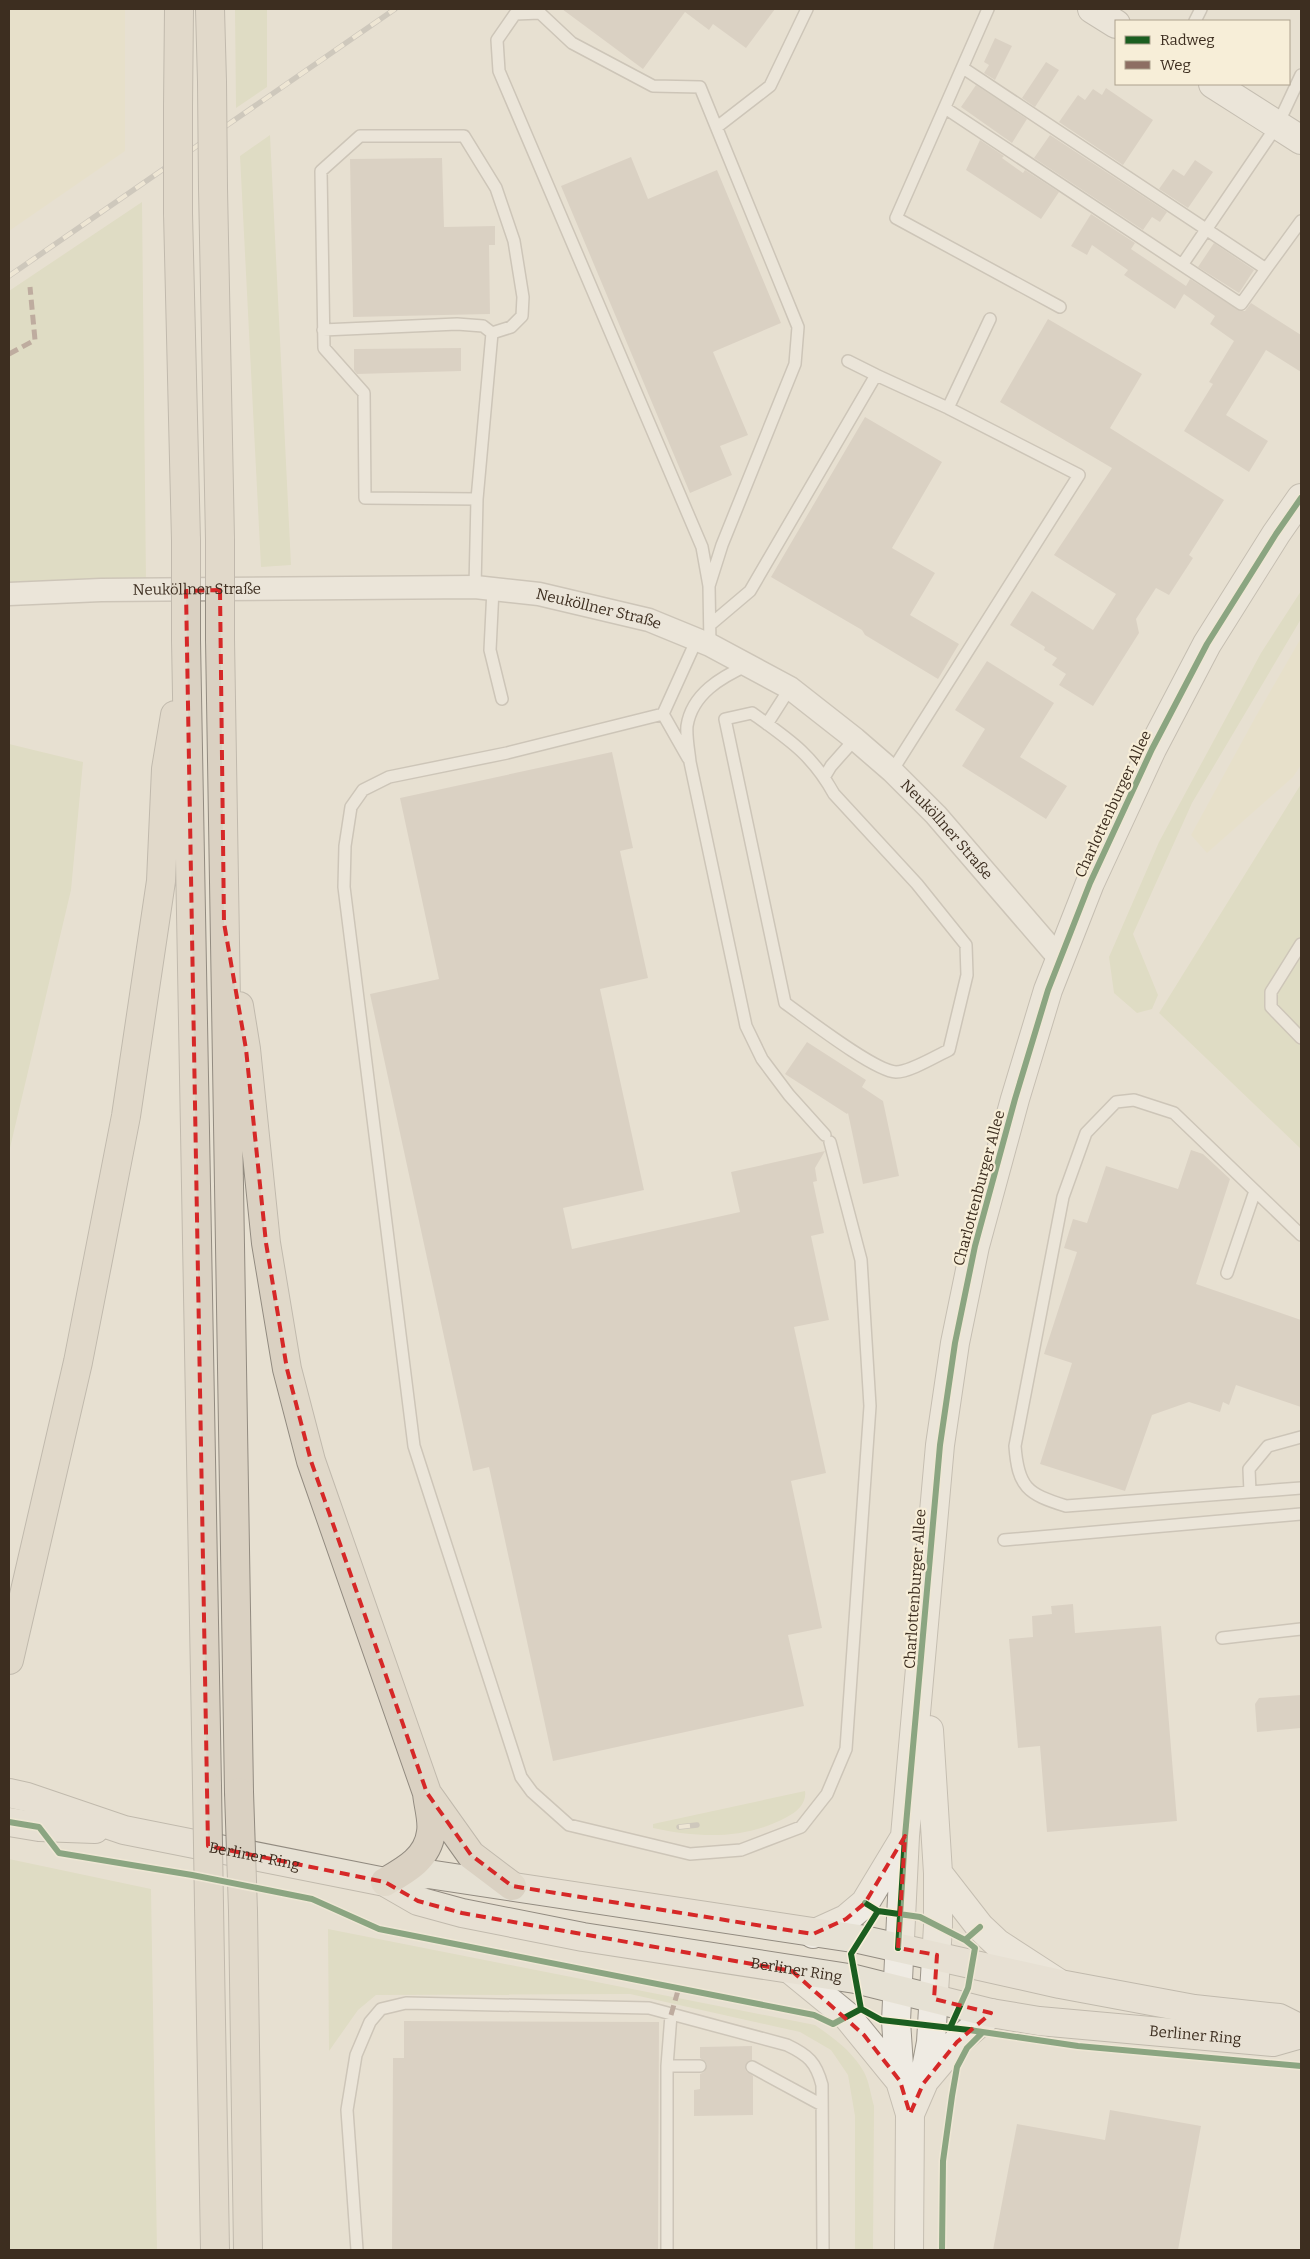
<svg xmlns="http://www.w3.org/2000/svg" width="1310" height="2259" viewBox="0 0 1310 2259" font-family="Bitter,serif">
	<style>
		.farmland { fill: #e6dfc2 }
		.green { fill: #d6d7b3 }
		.building { fill: #cbbfb2 }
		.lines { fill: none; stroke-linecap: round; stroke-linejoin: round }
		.lane-casing { stroke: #ada599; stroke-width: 14 }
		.street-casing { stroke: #ada599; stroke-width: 25 }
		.secondary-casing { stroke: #9c958a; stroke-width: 30 }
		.primary-casing { stroke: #928b80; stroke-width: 30 }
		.highway-casing { stroke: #928b80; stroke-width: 30 }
		.lane { stroke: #efebe3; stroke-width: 11 }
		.street { stroke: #efebe3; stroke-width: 22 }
		.secondary { stroke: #efebe3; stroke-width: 28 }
		.primary { stroke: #e6e1d4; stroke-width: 28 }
		.highway { stroke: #dad1c2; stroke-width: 28 }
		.rail-casing { stroke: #afaaa2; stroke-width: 5.5 }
		.rail { stroke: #f7eed8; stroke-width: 4; stroke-dasharray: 11; stroke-linecap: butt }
		.highway-bridge-casing { stroke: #928b80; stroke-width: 30; stroke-linecap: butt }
		.highway-bridge { stroke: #dad1c2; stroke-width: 28 }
		.quiet { stroke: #8d6e63; stroke-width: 5; stroke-dasharray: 10 5; stroke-linecap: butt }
		.cycleway-casing { stroke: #f7eed8; stroke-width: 9 }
		.cycleway { stroke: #1b5e20; stroke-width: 6 }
		.marked { fill: none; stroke: #d62828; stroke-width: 4; stroke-dasharray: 10 6; stroke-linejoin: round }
		.labels { text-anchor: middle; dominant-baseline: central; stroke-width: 4.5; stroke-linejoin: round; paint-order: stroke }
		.street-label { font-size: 15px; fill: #3d2e20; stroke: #f7eed8 }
	</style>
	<rect width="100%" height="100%" fill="#e7e0d1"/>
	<path class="farmland" d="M9,9H125V151L9,231Z
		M1301,638V765L1293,777L1207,853L1191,835L1256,716Z"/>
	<path class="green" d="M235,9H267V87L236,108Z
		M270,135L291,565L261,567L240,156Z
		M142,202L146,581L9,585V291Z
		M1301,591V619L1192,803L1133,934L1158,995L1152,1009L1137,1013L1114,993L1109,957L1159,842L1261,653Z
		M9,744L83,762L71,890L9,1152Z
		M1301,784V1149L1159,1013Z
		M805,1791C807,1803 797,1812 787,1817C744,1840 700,1838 653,1828V1824Z
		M9,1859L151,1889L157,2250H9Z
		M328,1929L815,2025C834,2038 852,2051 864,2072C869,2081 871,2096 874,2106L873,2250H855V2116L848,2075L831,2050L800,2032L630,1994L376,1995L358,2010L329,2051Z"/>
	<path class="building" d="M562,9H775L746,48L713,24L709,30L685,12L643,69Z
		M995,38L1012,46L995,80L984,73L989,65L984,62Z
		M1046,62L1059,70L1035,107L1022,98Z
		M976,85L1027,119L1012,143L961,107Z
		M1106,88L1153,120L1123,165L1059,122L1078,95L1085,100L1093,89L1102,95Z
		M1050,135L1167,212L1160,222L1152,217L1143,230L1034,158Z
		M980,140L1004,156L1002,158L1023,173L1025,170L1059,192L1041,219L966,170Z
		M631,157L648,199L717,170L781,323L713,352L748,435L720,446L732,475L690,493L561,186Z
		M442,158L444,227L495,226V245H489L490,314L353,317L350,159Z
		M1195,160L1213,172L1188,208L1159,189L1173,169L1184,176Z
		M1091,214L1135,243L1131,249L1186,286L1190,279L1240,311H1245L1251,303L1301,335V372L1266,350L1226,415L1268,441L1249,472L1184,431L1213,384L1209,382L1234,341L1210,324L1215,316L1184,294L1175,309L1124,275L1128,270L1092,245L1087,255L1071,246Z
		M1214,243L1254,270L1239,293L1198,267Z
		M1048,319L1142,374L1110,428L1224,500L1189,555L1193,558L1169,595L1156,588L1136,619L1139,633L1093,706L1059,685L1066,674L1052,665L1057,658L1044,650L1045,647L1010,625L1032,591L1093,630L1116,594L1054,555L1112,468L1000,402Z
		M461,348V371L357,374L354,370V349Z
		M865,417L942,462L892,548L935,573L910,615L959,644L938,679L865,635L862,630L771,577Z
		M987,661L1054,703L1020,757L1067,786L1046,819L962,766L985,729L955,710Z
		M612,752L633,848L620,851L648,978L600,989L644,1190L563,1208L572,1249L740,1212L731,1172L825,1151L815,1168L817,1181L813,1182L824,1233L811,1236L829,1320L794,1327L826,1473L791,1481L822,1628L788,1635L804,1706L553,1761L489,1467L473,1471L370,994L439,979L400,798Z
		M807,1042L866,1080L862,1087L883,1101L899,1176L863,1184L848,1113L847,1114L785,1074Z
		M1191,1150L1203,1154L1230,1179L1196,1284L1301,1320V1407L1236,1385L1229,1405L1223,1402L1220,1412L1189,1402L1152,1415L1125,1491L1040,1464L1072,1363L1044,1354L1077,1252L1064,1248L1073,1219L1087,1223L1106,1166L1178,1189Z
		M1073,1604L1075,1633L1161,1626L1177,1821L1047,1832L1040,1746L1018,1748L1009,1639L1033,1637L1032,1616L1052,1614L1051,1606Z
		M1301,1695V1728L1257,1732L1255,1704L1259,1698Z
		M404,2021L659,2022L658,2250H392L393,2058H404Z
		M752,2046V2060L748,2061L745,2067L746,2071L753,2076V2115L694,2116V2090L700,2089V2074L704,2072L707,2066L706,2062L700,2058V2047Z
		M1110,2110L1201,2126L1178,2250H993L1017,2124L1105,2140Z"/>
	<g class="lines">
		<defs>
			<path id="lane" d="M988,9L896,218L1060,307
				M1195,21L1201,9
				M963,68L1266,269L1301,221
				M945,108L1241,304L1266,269
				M717,127L770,86L807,9
				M1182,265L1278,124L1301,75
				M323,330L457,324L483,326L492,333L477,499
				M848,361L876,375
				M948,408L990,319
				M709,586L702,547L499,71L497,40L515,14L540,13L572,43L653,86L700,87L798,327L795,364L722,545L709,586L710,645
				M475,587L477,499L365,498L364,393L324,348L321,171L360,136H464L496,188L514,241L523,297L522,316L511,327L492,333
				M493,589L490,650L502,699
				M711,624L750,591L876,375L948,408L1079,475L892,771
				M697,639L663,714L507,753L389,777L363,790L351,807L345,846L344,887L414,1446L521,1777L532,1792L569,1825L690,1854L741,1850L801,1827L827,1794L846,1749L870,1406L861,1260L830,1142
				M748,665C721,677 692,694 687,726C686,738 689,751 690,762L746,1026L762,1059L789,1095L825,1135
				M752,713C788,739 812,754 834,794L917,884L966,945L967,975L949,1050C936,1056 910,1072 896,1072C874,1071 805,1017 785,1003L725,719Z
				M663,714L688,758
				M767,724L790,688
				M825,776L831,766L855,739
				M1301,944L1271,992V1007L1301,1038
				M1301,1235L1174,1113L1134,1100L1116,1102L1086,1133L1063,1197L1015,1446C1018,1487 1027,1494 1066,1506L1301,1488
				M1227,1273L1255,1191
				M1250,1492L1249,1469L1268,1446L1301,1437
				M1004,1540L1301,1514
				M1222,1638L1301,1629
				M667,2066H700
				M752,2067L822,2105
				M357,2250L347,2110L356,2055L370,2022L381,2009L406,2003L649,2008L787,2045C808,2055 816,2062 822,2085L823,2250
				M667,2250V2066L671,2015"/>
			<g id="street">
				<path id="s1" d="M9,594L101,590L475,587L539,594L649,620L710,645L790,688L855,739L892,771L936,815L1060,959"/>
			</g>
			<path id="secondary" d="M1092,9L1116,24
				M1213,84L1301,140
				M938,1873L980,1927L997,1943L1057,1982
				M813,1934L846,1919L865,1903L903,1840
				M792,1971L847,2016L900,2081
				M925,2080L957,2042L991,2013
				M910,2114L923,2084L931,2042L938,1926V1873L929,1730
				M909,2250L910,2114L900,2081L896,2021L905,1836L940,1445L955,1343L975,1246L1015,1099L1048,990L1090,883L1152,749L1207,644L1276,534L1301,498"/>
			<g id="primary">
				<path id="s2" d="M9,1793L27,1797L124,1830L385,1882L418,1901L462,1913L583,1937L855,1979L991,2013L1039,2021L1273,2042L1301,2034"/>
				<path d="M9,1822L39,1827L95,1829"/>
				<path d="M385,1882L428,1874L859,1939L1060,1984L1194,2009L1279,2018L1301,2029"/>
			</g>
			<path id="highway" d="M210,9L212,82
				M178,107L179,9
				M213,188L220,540
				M178,213L186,541
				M220,639L239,1792
				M186,640L207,1786
				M239,1006L246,1049L266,1243L287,1369L311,1461L427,1793C428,1805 433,1820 431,1832C428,1858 406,1870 385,1882
				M9,1660L78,1362L126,1116L161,881L166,769L175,715
				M429,1796L471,1855L512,1886
				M209,1905L215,2250
				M243,1911L248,2250"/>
		</defs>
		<use href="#lane" class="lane-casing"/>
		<use href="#street" class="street-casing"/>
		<use href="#secondary" class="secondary-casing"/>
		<use href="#primary" class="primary-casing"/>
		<use href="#highway" class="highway-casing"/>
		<use href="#lane" class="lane"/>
		<use href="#street" class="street"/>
		<use href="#secondary" class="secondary"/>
		<use href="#primary" class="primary"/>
		<use href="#highway" class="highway"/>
		<defs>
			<path id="rail" d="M9,276L395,9
				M679,1827L697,1825"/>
		</defs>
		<use href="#rail" class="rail-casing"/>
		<use href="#rail" class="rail"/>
		<defs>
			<path id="highway-bridge" d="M212,82L213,188
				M178,107V213
				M186,541V640
				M220,639V540
				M207,1786L209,1905
				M239,1792L243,1911"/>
		</defs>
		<use href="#highway-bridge" class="highway-bridge-casing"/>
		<use href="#highway-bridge" class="highway-bridge"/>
		<path class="quiet" d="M9,354L35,340L30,287
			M671,2015L679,1987"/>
		<defs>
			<path id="cycleway" d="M9,1822L39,1827L59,1853L192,1875L312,1899L379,1929L814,2015L833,2024L861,2009L881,2020L969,2030L1078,2046L1301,2066
				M865,1903L878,1911L920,1917L965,1940L980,1927
				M898,1948L905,1836L940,1445L955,1343L975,1246L1015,1099L1048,990L1090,883L1152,749L1207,644L1276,534L1301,498
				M861,2009L851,1954L878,1911
				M950,2028L968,1988L975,1948L965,1940
				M942,2250L943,2161L952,2096L957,2067L967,2048L982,2033"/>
		</defs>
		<use href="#cycleway" class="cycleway-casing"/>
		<use href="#cycleway" class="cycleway"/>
	</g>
	<path d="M0 0H1310V2259H0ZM220,590L224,923L246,1049L266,1243L287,1369L311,1461L427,1793L471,1855L512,1886L813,1934L846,1919L865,1903L905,1836L898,1948L937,1955L934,1999L991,2013L957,2042L923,2084L910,2114L900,2081L864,2035L792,1971L462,1913L418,1901L385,1882L208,1846L186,591Z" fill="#e7e0d1" fill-opacity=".55" fill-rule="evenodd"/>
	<path class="marked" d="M220,590L224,923L246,1049L266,1243L287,1369L311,1461L427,1793L471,1855L512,1886L813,1934L846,1919L865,1903L905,1836L898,1948L937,1955L934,1999L991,2013L957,2042L923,2084L910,2114L900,2081L864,2035L792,1971L462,1913L418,1901L385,1882L208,1846L186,591Z"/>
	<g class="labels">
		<g class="street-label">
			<text stroke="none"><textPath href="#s1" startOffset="188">Neuköllner Straße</textPath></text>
			<text stroke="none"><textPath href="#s1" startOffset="592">Neuköllner Straße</textPath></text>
			<text transform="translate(1113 804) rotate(-65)">Charlottenburger Allee</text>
			<text stroke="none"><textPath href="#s1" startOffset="1012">Neuköllner Straße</textPath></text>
			<text transform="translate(979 1188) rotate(-75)">Charlottenburger Allee</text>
			<text transform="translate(915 1589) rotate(-86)">Charlottenburger Allee</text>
			<text stroke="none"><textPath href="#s2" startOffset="254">Berliner Ring</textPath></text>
			<text stroke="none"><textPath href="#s2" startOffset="810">Berliner Ring</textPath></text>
			<text stroke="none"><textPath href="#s2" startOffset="1215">Berliner Ring</textPath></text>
		</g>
	</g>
	<rect width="1310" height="2259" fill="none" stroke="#3d2e20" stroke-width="20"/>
	<rect x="1115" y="20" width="175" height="65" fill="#f7eed8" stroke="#ada18e"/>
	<rect x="1125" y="36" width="25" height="8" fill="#1b5e20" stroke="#ada18e"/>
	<text x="1160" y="45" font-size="15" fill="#3d2e20">Radweg</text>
	<rect x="1125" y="61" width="25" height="8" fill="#8d6e63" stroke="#ada18e"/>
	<text x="1160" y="70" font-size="15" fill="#3d2e20">Weg</text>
</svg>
